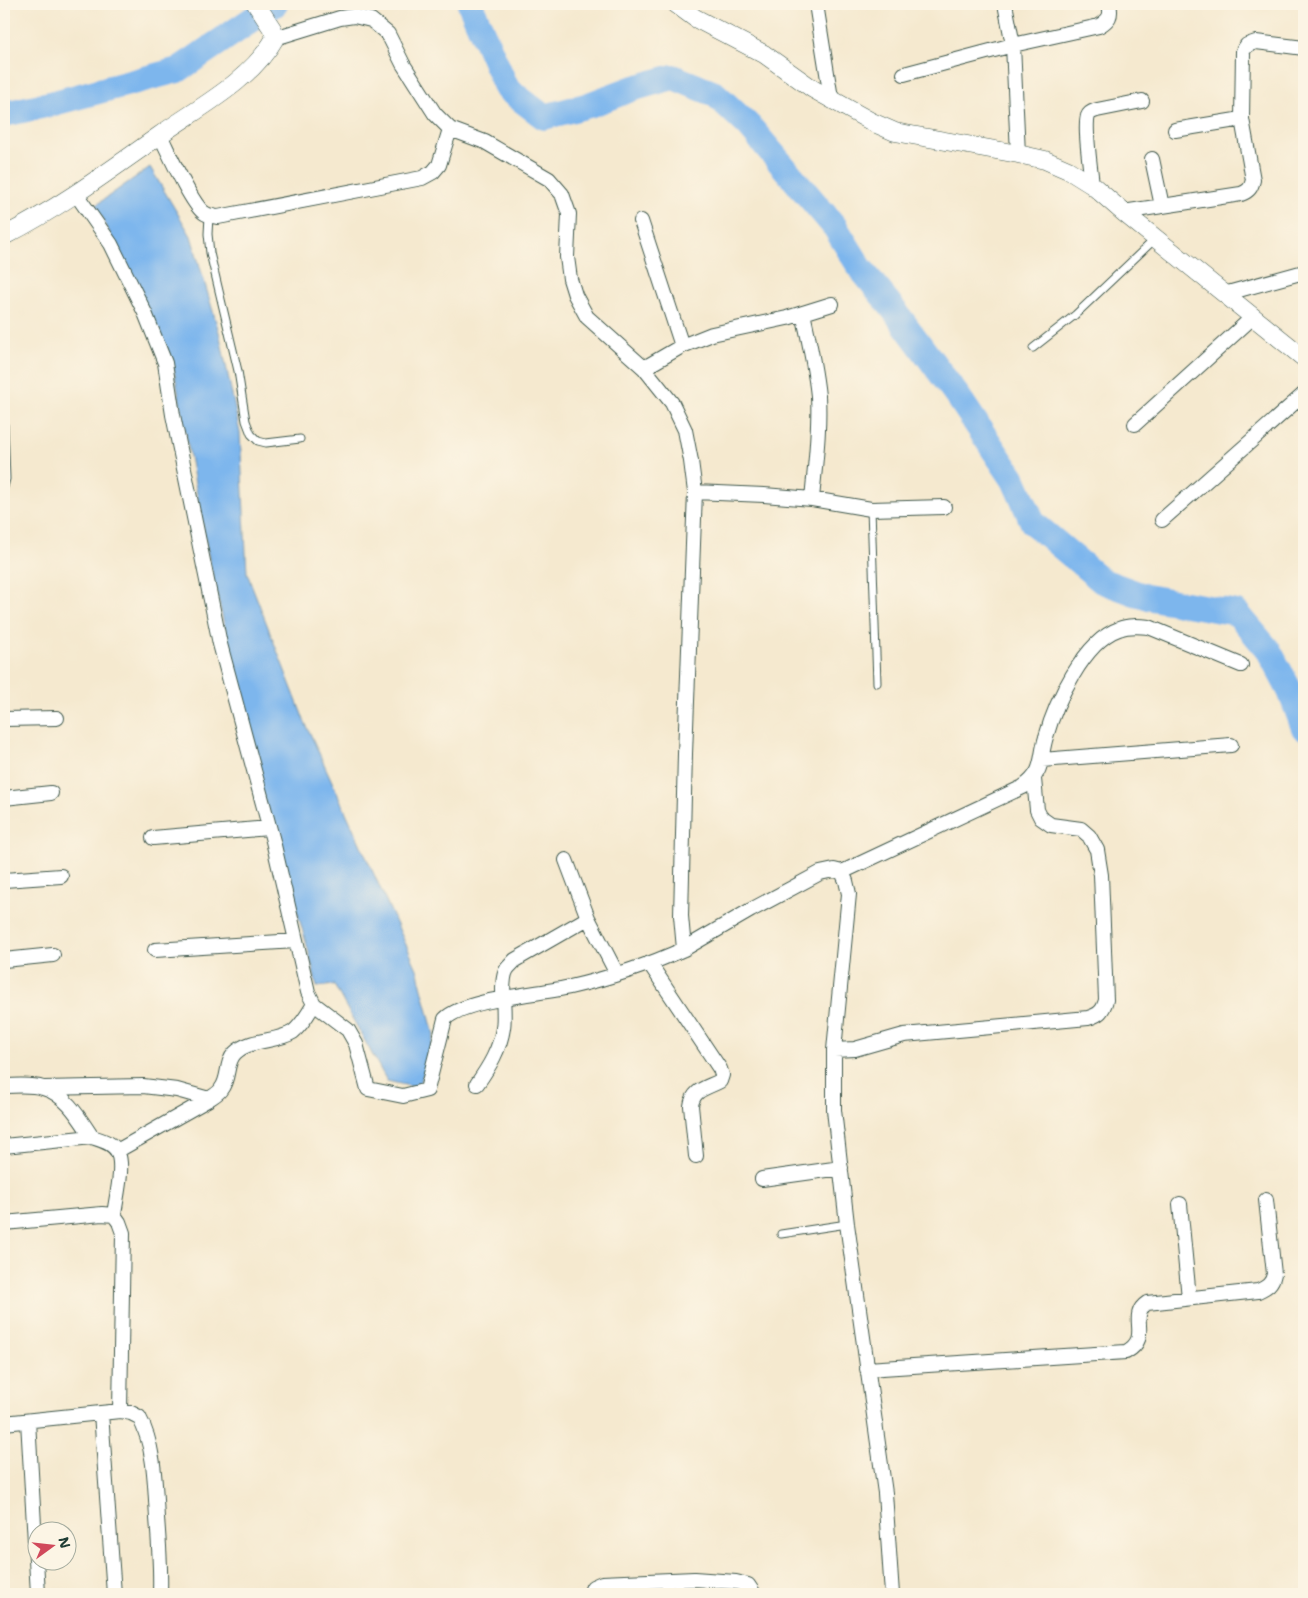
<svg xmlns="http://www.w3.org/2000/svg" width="1308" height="1598" viewBox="0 0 1308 1598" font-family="'Shantell Sans',sans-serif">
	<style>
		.water { fill: #7db6ed; stroke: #4e7a90 }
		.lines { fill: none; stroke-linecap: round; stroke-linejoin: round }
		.river { stroke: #7db6ed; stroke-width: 26 }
		.service-casing { stroke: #3f574b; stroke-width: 9 }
		.minor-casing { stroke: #3f574b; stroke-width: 16 }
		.tertiary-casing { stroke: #3f574b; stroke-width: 19 }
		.service { stroke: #fff; stroke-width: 7 }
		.minor { stroke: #fff; stroke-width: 14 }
		.tertiary { stroke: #fff; stroke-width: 18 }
	</style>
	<rect width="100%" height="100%" fill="#fcf5e5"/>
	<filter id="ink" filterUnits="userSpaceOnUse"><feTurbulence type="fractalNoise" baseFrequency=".02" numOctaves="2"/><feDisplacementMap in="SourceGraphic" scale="10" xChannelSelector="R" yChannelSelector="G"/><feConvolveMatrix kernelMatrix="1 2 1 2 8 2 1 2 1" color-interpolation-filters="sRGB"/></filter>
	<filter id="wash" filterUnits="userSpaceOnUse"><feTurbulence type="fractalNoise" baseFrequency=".0096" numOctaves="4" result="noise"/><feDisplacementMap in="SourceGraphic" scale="20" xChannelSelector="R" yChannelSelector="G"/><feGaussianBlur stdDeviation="1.12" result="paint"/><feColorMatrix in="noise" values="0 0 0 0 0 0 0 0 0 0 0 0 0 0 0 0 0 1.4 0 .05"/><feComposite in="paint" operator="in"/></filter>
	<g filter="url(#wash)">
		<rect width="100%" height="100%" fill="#f5e9cf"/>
		<path class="water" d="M150,167L191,236L219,332L240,433L247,573L304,720L417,969L434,1035L419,1088L387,1081L334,985L317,987L308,949L263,794L209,559L172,359L96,205Z"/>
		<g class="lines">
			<path class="river" d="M470,4L507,89L544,117L589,105L631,89L673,77L715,94L749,126L835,227L861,269L891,306L959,398L1014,480L1033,523L1102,581L1146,597L1237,613L1269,651L1290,691L1304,728
				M4,114L50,104L178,70L275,4"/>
		</g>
	</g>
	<g filter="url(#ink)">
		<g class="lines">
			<defs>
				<path id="service" d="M209,216L208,234L210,253L238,371L246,421L251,434L258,441L266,443L300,439
					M1033,348L1075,315L1155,239
					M4,425L6,479L4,487
					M871,509L877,683
					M781,1234L847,1224"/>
				<path id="minor" d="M816,4L831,98
					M275,38L340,18L354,16L371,20L388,34L403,64L435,114L450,129L485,142L549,179L562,194L569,214L567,257L570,279L575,295L587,317L644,368L672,403L685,430L691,461L695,492L685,754L681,916L684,949L751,910L820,873L834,870L842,872L846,881L849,894L834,1050V1110L847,1224L885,1493L892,1594
					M904,74L1013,45L1005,4
					M1175,130L1242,119
					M160,135C169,153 190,201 203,212C208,216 212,216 218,217L422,178L433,172L439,165L450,129
					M1018,154L1013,45L1099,26C1109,20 1112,16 1109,4
					M1152,159L1162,206
					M1092,185C1091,172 1084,127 1088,116C1089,112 1094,111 1097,110L1142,101
					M76,194L111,244L145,313L165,363L173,415L220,644L273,841L308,992L314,1004L348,1030L356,1044L368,1089L403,1096L427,1090L445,1019C465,999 540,994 570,987C609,978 647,966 684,949
					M1123,212L1241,194C1249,191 1251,188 1253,180L1242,119L1243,51L1247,45L1256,42L1304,48
					M641,221L682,346
					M1224,294L1304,272
					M803,313C809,340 815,367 818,396C820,430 815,465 812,499
					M644,368L682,346L712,334L787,318L832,304
					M1135,424L1253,317
					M695,492L764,495L812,499L871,509L944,507
					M1162,520L1304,394
					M4,719L57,718
					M1042,760L1231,745
					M4,798L51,793
					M153,838L269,828
					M566,860L588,918L617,974
					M842,872L1023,787C1045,771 1039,760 1046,737C1055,704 1084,641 1119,629C1128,625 1139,626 1149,627L1241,665
					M4,880L61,876
					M155,950L296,941
					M4,960L53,955
					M650,964L720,1069L722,1075L720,1081C707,1088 693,1089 691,1106L696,1156
					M834,1050L855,1049L904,1035L1088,1018C1099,1015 1103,1011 1106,1000L1101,875L1097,850L1089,836L1081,829L1051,825L1041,818L1037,810L1034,779
					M477,1084C489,1067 500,1049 503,1028C506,1012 499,981 507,969C509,966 513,963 515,960L588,918
					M4,1086C16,1086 31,1084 43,1088C66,1094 80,1119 92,1137
					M43,1088L143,1086L177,1090L209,1099
					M4,1146L92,1137C101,1140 114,1143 118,1153C124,1168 116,1198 114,1215
					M117,1151L209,1099C213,1096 219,1093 221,1089C230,1078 225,1063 235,1053C250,1038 275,1043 293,1032C302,1025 308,1014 314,1004
					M762,1179L841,1168
					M1180,1204L1189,1298
					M4,1223L102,1214L114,1215L119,1222L123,1233L120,1411
					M867,1369L1126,1352C1153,1337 1127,1316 1147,1303L1258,1291C1267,1287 1272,1284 1274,1274L1266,1200
					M101,1413L114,1594
					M28,1421L38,1594
					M4,1423L120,1411L131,1413L139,1417C155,1446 155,1485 157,1518C159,1543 161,1569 160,1594
					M590,1594L593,1587L602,1583L694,1579L736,1582L748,1585L754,1594"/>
				<path id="tertiary" d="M676,4L695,18L764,54L813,89L872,122L895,132L1018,154L1045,160L1068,170L1092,185L1123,212L1304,358
					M4,236C59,208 109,171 160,135C198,108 251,81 275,38L273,30L256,4"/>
			</defs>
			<use href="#service" class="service-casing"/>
			<use href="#minor" class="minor-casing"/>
			<use href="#tertiary" class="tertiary-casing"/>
			<use href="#service" class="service"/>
			<use href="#minor" class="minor"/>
			<use href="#tertiary" class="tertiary"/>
		</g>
	</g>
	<rect width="1308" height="1598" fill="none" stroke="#fcf5e5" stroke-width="20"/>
	<g transform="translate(52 1546) rotate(75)"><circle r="24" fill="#fcf5e5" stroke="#a4ab9e"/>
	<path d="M0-4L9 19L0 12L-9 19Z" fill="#d1495b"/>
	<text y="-8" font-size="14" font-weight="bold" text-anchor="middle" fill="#1f3d34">N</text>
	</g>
</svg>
